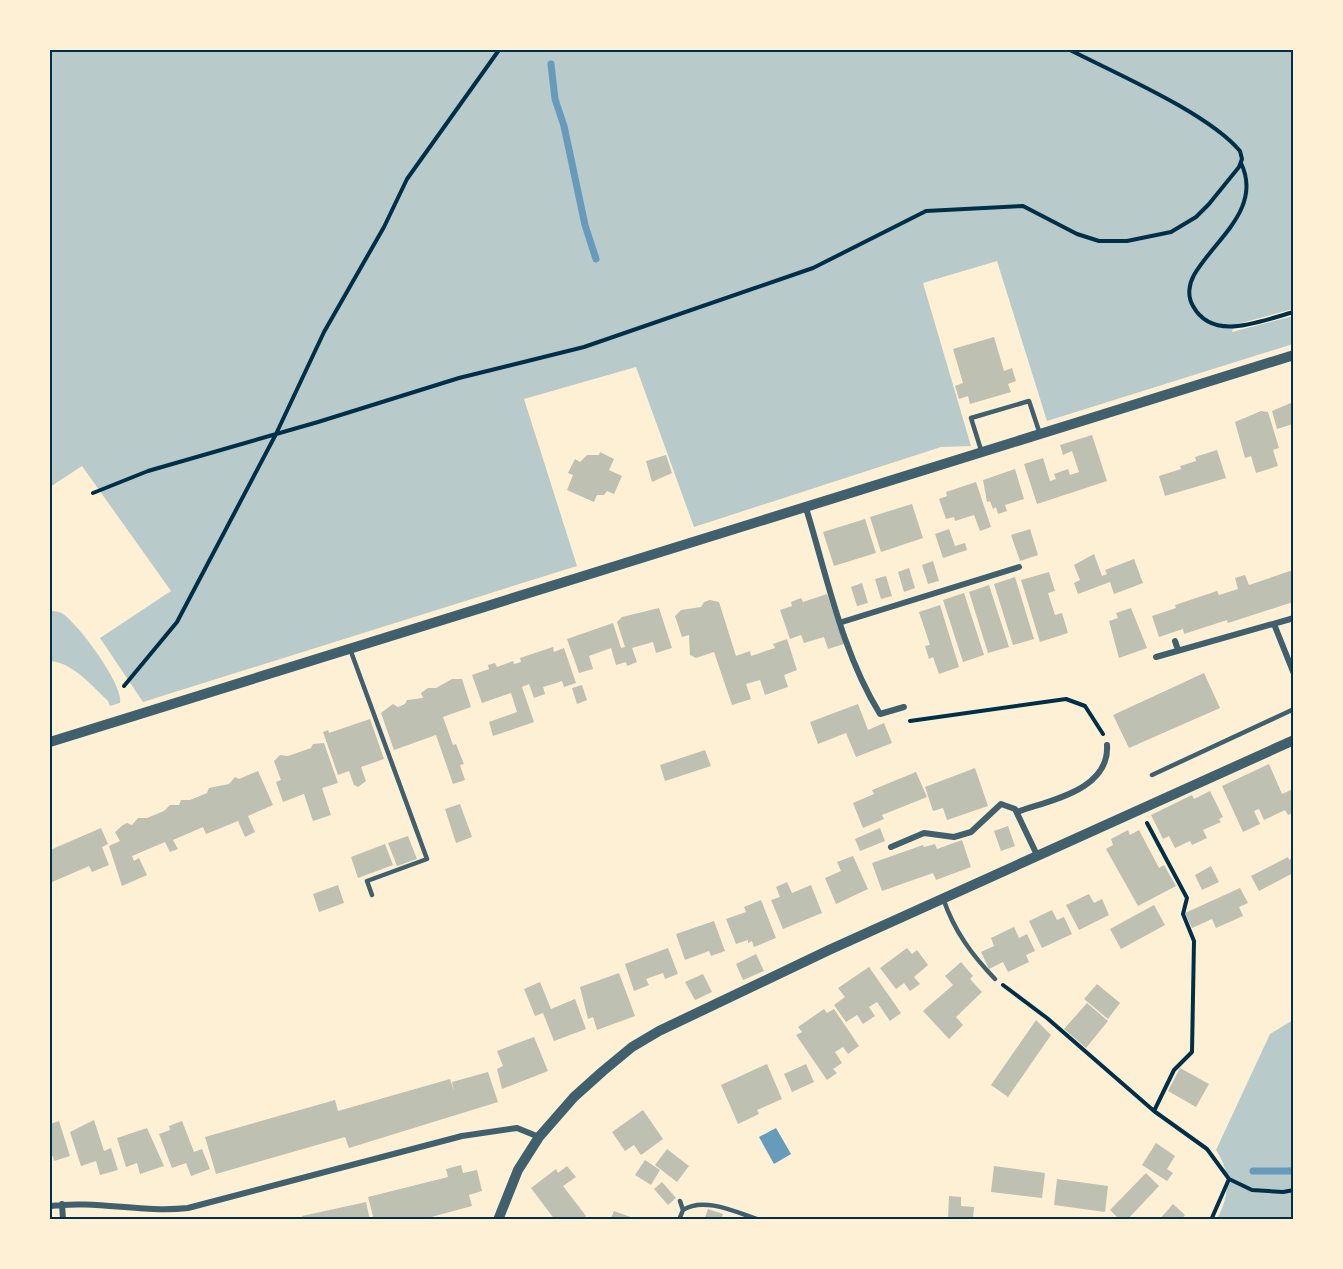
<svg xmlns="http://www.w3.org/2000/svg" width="1343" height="1269" viewBox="0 0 1343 1269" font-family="'Archivo Narrow',sans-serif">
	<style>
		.green { fill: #b9caca }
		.water { fill: #669bbc }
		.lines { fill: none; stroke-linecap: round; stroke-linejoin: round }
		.stream { stroke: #669bbc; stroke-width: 7 }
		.building { fill: #bec0b2 }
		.path { stroke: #003049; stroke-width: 4 }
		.service { stroke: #3f606c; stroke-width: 4.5 }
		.minor { stroke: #3f606c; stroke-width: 6 }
		.tertiary { stroke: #3f606c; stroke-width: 10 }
		.neatline { fill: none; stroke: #003049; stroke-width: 2 }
	</style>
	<rect width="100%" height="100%" fill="#fdf0d5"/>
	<path class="green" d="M50,50H1293V309L1234,325L1232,332L1293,316V344L1047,421L997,261L923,283L971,446L941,447L694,527L636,367L524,399L577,566L143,702L100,638L171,591L82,466L50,487Z
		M50,611C54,611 59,611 63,614C79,625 124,685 120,703L110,706L108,701C92,686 72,662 50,661Z
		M1293,1020V1216L1284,1219H1217C1230,1195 1231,1173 1216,1150L1270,1034Z"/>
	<path class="water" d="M776,1128L791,1154L774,1164L759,1137Z"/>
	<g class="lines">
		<path class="stream" d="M551,64L555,99L564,126L585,225L596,259
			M1253,1171H1294"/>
	</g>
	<path class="building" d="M994,337L1004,371L1012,368L1016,381L1008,384L1011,392L970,404L968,396L959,399L955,386L963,383L953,349Z
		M1293,402V424L1277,429L1272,411Z
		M1261,411L1268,412L1279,448L1273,450L1278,466L1256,473L1251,456L1245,458L1235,422Z
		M1092,435L1107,481L1037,504L1024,464L1043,458L1050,481L1056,479L1054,474L1068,469L1070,475L1079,472L1072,451L1063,455L1060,445Z
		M1217,450L1226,478L1165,496L1159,476L1181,469L1180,466L1196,461L1195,457Z
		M600,452L614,459L609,470L622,476L614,494L607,491L604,495H597L594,502L567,490L573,475L568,473L575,459L580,462L587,455H599Z
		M666,455L672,473L652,482L646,461Z
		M1015,469L1024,499L1005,505L1007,511L998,514L996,507L993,509L990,501L987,502L983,480Z
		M976,482L991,527L980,531L974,515L955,521L954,517L946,519L939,499L947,496L946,492Z
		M912,504L923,538L881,552L870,517Z
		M865,519L876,553L834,566L823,532Z
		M949,529L955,546L965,543L967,550L943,558L935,534Z
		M1030,529L1038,555L1020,561L1011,535Z
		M1094,554L1102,576L1107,574L1105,570L1134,559L1143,583L1114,594L1110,582L1078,594L1074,583L1080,580L1074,565Z
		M933,561L939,581L928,584L922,565Z
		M909,568L915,588L904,592L898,572Z
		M1293,570V602L1228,623L1227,620L1184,634L1183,629L1159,637L1152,616L1176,608L1175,605L1217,591L1219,595L1238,589L1235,578L1245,575L1249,585Z
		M1049,572L1055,591L1048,593L1055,615L1062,613L1068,633L1040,642L1021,580Z
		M886,576L892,596L881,599L875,579Z
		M1015,577L1034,639L1013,645L994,584Z
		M862,583L868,603L857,606L851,587Z
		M989,585L1009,647L988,653L969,592Z
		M964,593L984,655L963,662L943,600Z
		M827,594L844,644L828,649L824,637L804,643L801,635L790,639L780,610L792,606L791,602L801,598L803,602Z
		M710,600L719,602L736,656L750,651L751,656L775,648L773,644L787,639L797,670L784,675L788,687L765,695L760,680L746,684L751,699L732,705L714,652L696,658L690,655L689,635L682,637L675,616L681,610L701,607L704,602Z
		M940,605L959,667L939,674L933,657L929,659L925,646L930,645L919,612Z
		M659,608L672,648L656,653L653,642L632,648L637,662L627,666L626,662L616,665L611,648L589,656L593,669L579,673L567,639L613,623L621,648L625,647L617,622L622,617Z
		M1131,608L1147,648L1119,658L1109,621L1118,618L1116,613Z
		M553,647L554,652L564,648L576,683L564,687L562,681L553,684L543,687L545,694L534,698L529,684L522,687L534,722L493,736L489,722L517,712L511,693L482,703L472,675L489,669L488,665L495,663L497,667L513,661L514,664L521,662L520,658Z
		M1204,673L1220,708L1129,748L1113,715Z
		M452,679H462L471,707L443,717L453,745L456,744L464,764L460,765L465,780L453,784L436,735L394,750L381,713L393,704L398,707L405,704L407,700L423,698L421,693L428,688H436Z
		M582,685L587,700L577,704L572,688Z
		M858,704L868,730L884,723L892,743L856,757L846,733L818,744L810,722Z
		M370,719L384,759L361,767L366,781L358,787L354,785L349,771L338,775L323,732L328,730L329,733Z
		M324,743L338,783L322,788L331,815L313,821L304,794L283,802L276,782L281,780L274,761L280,755L288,756L311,748L313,744Z
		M705,750L711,766L665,781L660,765Z
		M1269,764L1282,794L1293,789V813L1288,815L1285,810L1264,820L1259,809L1254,811L1260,824L1243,832L1222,786Z
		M975,768L988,806L947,820L943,808L933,811L925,787Z
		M258,771L273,805L248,816L255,832L245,837L238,821L206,834L203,827L173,840L178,849L170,852L165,842L132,856L134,861L139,858L147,875L122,886L109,846L120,841L115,832L123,825L127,823L132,825L138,818H147L164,811L170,805H179L181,800H190L207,793L209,788L229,784L235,777L239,779Z
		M916,772L927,797L882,815L884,819L863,828L853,803L874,794L872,790Z
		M1210,791L1223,817L1219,819L1221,822L1203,830L1207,838L1192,845L1190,841L1175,848L1169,836L1163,839L1151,815L1192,795L1194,799Z
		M460,804L472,837L456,843L445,809Z
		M1008,826L1015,846L1001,851L994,831Z
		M101,828L108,844L102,847L109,865L92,872L89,866L50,883V850Z
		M880,828L885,841L860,851L855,839Z
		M1128,830L1130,835L1139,830L1159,868L1164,865L1176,886L1138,906L1106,849L1113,845L1111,839Z
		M408,836L417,859L397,866L388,843Z
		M962,840L971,867L936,880L933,873L882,891L872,863L923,845L924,847L935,844L937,849Z
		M385,844L393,865L358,878L351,857Z
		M853,856L868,889L836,904L825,878L841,871L837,862Z
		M1288,857L1289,860L1293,857V873L1259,891L1251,876Z
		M1211,866L1219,882L1202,890L1195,875Z
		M787,882L792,893L811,885L822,913L783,929L771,900L780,897L776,887Z
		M338,885L344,903L319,912L313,894Z
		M1240,888L1248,903L1239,907L1243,916L1216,928L1212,919L1192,928L1185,913Z
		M1089,894L1094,903L1102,899L1109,915L1079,930L1066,905Z
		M761,900L776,938L754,947L752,941L748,943V940L736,944L726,919L746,912L744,907Z
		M1154,905L1165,925L1121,949L1110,929Z
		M1052,910L1057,920L1064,917L1072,934L1042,948L1029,921Z
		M714,921L725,951L711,956L709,951L685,960L676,934Z
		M1014,927L1019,938L1027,934L1035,951L1026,955L1029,962L1008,972L1003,962L989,969L981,952L994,946L991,938Z
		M668,948L678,974L665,979L663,973L646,979L649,985L634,991L625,964Z
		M907,948L912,954L917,950L928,965L914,977L920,984L910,991L904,983L896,989L880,968Z
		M756,954L764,971L743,980L736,964Z
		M961,962L973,976L970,979L982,992L956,1017L963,1025L949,1039L923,1011L953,985L945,976Z
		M869,967L901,1013L890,1021L877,1002L869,1007L875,1016L863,1024L857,1015L846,1022L834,1005L845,997L838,988Z
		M619,973L635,1016L597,1030L593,1017L588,1019L580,987Z
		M703,974L712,992L695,1000L685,982Z
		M540,982L551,1009L575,999L586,1029L554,1041L543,1013L535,1016L524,989Z
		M1097,984L1120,1003L1108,1019L1084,999Z
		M1087,1003L1108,1021L1086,1048L1064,1029Z
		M824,1009L827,1013L834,1009L859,1046L848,1054L843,1047L835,1052L842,1063L833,1069L837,1073L827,1080L796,1035L802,1032L798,1027Z
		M1036,1020L1051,1035L1008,1097L991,1085Z
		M534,1037L548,1071L502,1089L497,1069L503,1066L497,1051Z
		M767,1064L782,1099L757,1110L759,1114L738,1124L721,1085Z
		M806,1064L814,1082L792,1092L784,1074Z
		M1180,1068L1209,1084L1196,1107L1168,1091Z
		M488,1072L498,1102L349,1148L345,1137L216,1174L205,1137L335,1100L338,1111L450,1079L454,1091L452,1082Z
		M643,1110L663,1139L641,1155L634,1145L625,1151L612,1132Z
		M94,1120L104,1151L111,1148L118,1170L100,1175L96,1161L81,1166L70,1132Z
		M59,1121L70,1156L54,1161L53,1156L50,1157V1124Z
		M182,1121L194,1152L202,1149L210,1169L191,1176L186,1163L172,1168L159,1134L170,1130L169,1126Z
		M147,1128L164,1166L140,1174L137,1163L126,1167L117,1138Z
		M1156,1143L1175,1156L1167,1169L1173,1173L1167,1181L1142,1165Z
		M667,1149L689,1166L677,1182L655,1165Z
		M645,1160L660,1170L651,1185L635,1175Z
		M461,1165L463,1173L477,1170L482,1191L469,1195L472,1206L420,1220H374L368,1197L448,1177L446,1169Z
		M567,1166L576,1177L563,1186L586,1216L582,1220H555L531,1188L556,1169L558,1173Z
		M994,1166L1045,1173L1042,1198L991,1192Z
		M1146,1173L1159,1186L1127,1220H1120L1110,1210Z
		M1057,1179L1108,1186L1105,1212L1054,1205Z
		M662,1182L676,1198L668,1205L654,1189Z
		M949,1196L961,1197V1206L974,1207L973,1220H948Z
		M366,1202L370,1220H303L302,1216Z
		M1173,1204L1185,1215L1181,1220H1159Z
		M708,1209L723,1214L721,1220H704Z
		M614,1211L636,1219V1220H610Z"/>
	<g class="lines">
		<path class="path" d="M1241,163C1263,209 1214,240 1194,275C1189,284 1187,296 1193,306C1213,343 1262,320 1294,312
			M93,493L148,471L318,422L459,378L584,347L813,268L926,211L1023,206L1077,234L1099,241H1127L1171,232L1196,217L1209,204L1239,167L1242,159L1240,151C1208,113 1117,74 1070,50
			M124,686L177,622L276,434L324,332L384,227L407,179L499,50
			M910,721L1066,699L1085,706L1103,734
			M1147,823L1187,898L1183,914L1194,941L1192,1052L1174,1070L1154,1111
			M1003,985L1047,1018L1154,1111L1207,1149L1229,1179
			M1229,1179L1252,1190L1283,1192L1294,1190
			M1211,1220L1229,1179"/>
		<path class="service" d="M982,453L971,418L1029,401L1040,434
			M350,649L427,859L367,881L372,895
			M1152,775L1294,709
			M943,898C954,931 972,955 995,979
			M683,1210C704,1196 738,1213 760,1220
			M679,1220L683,1210L680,1201"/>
		<path class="minor" d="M806,508C827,576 842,653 880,714L904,707
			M842,622L1019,567
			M1274,624L1294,674
			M1175,641L1178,650
			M1156,657L1294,618
			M1017,812C1050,800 1110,790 1107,745
			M891,847L924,833L954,837L971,832L1001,804L1015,809L1038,857
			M62,1204L63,1220
			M50,1206C96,1200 142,1213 188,1208L462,1136L517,1128L539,1137"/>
		<path class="tertiary" d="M50,742L1294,355
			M498,1220L518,1170L539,1137L574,1097L603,1071L632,1047L659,1031L829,950L1294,740"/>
	</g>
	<rect width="1343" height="1269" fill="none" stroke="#fdf0d5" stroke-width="102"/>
	<rect x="51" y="51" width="1241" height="1167" class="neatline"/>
</svg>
